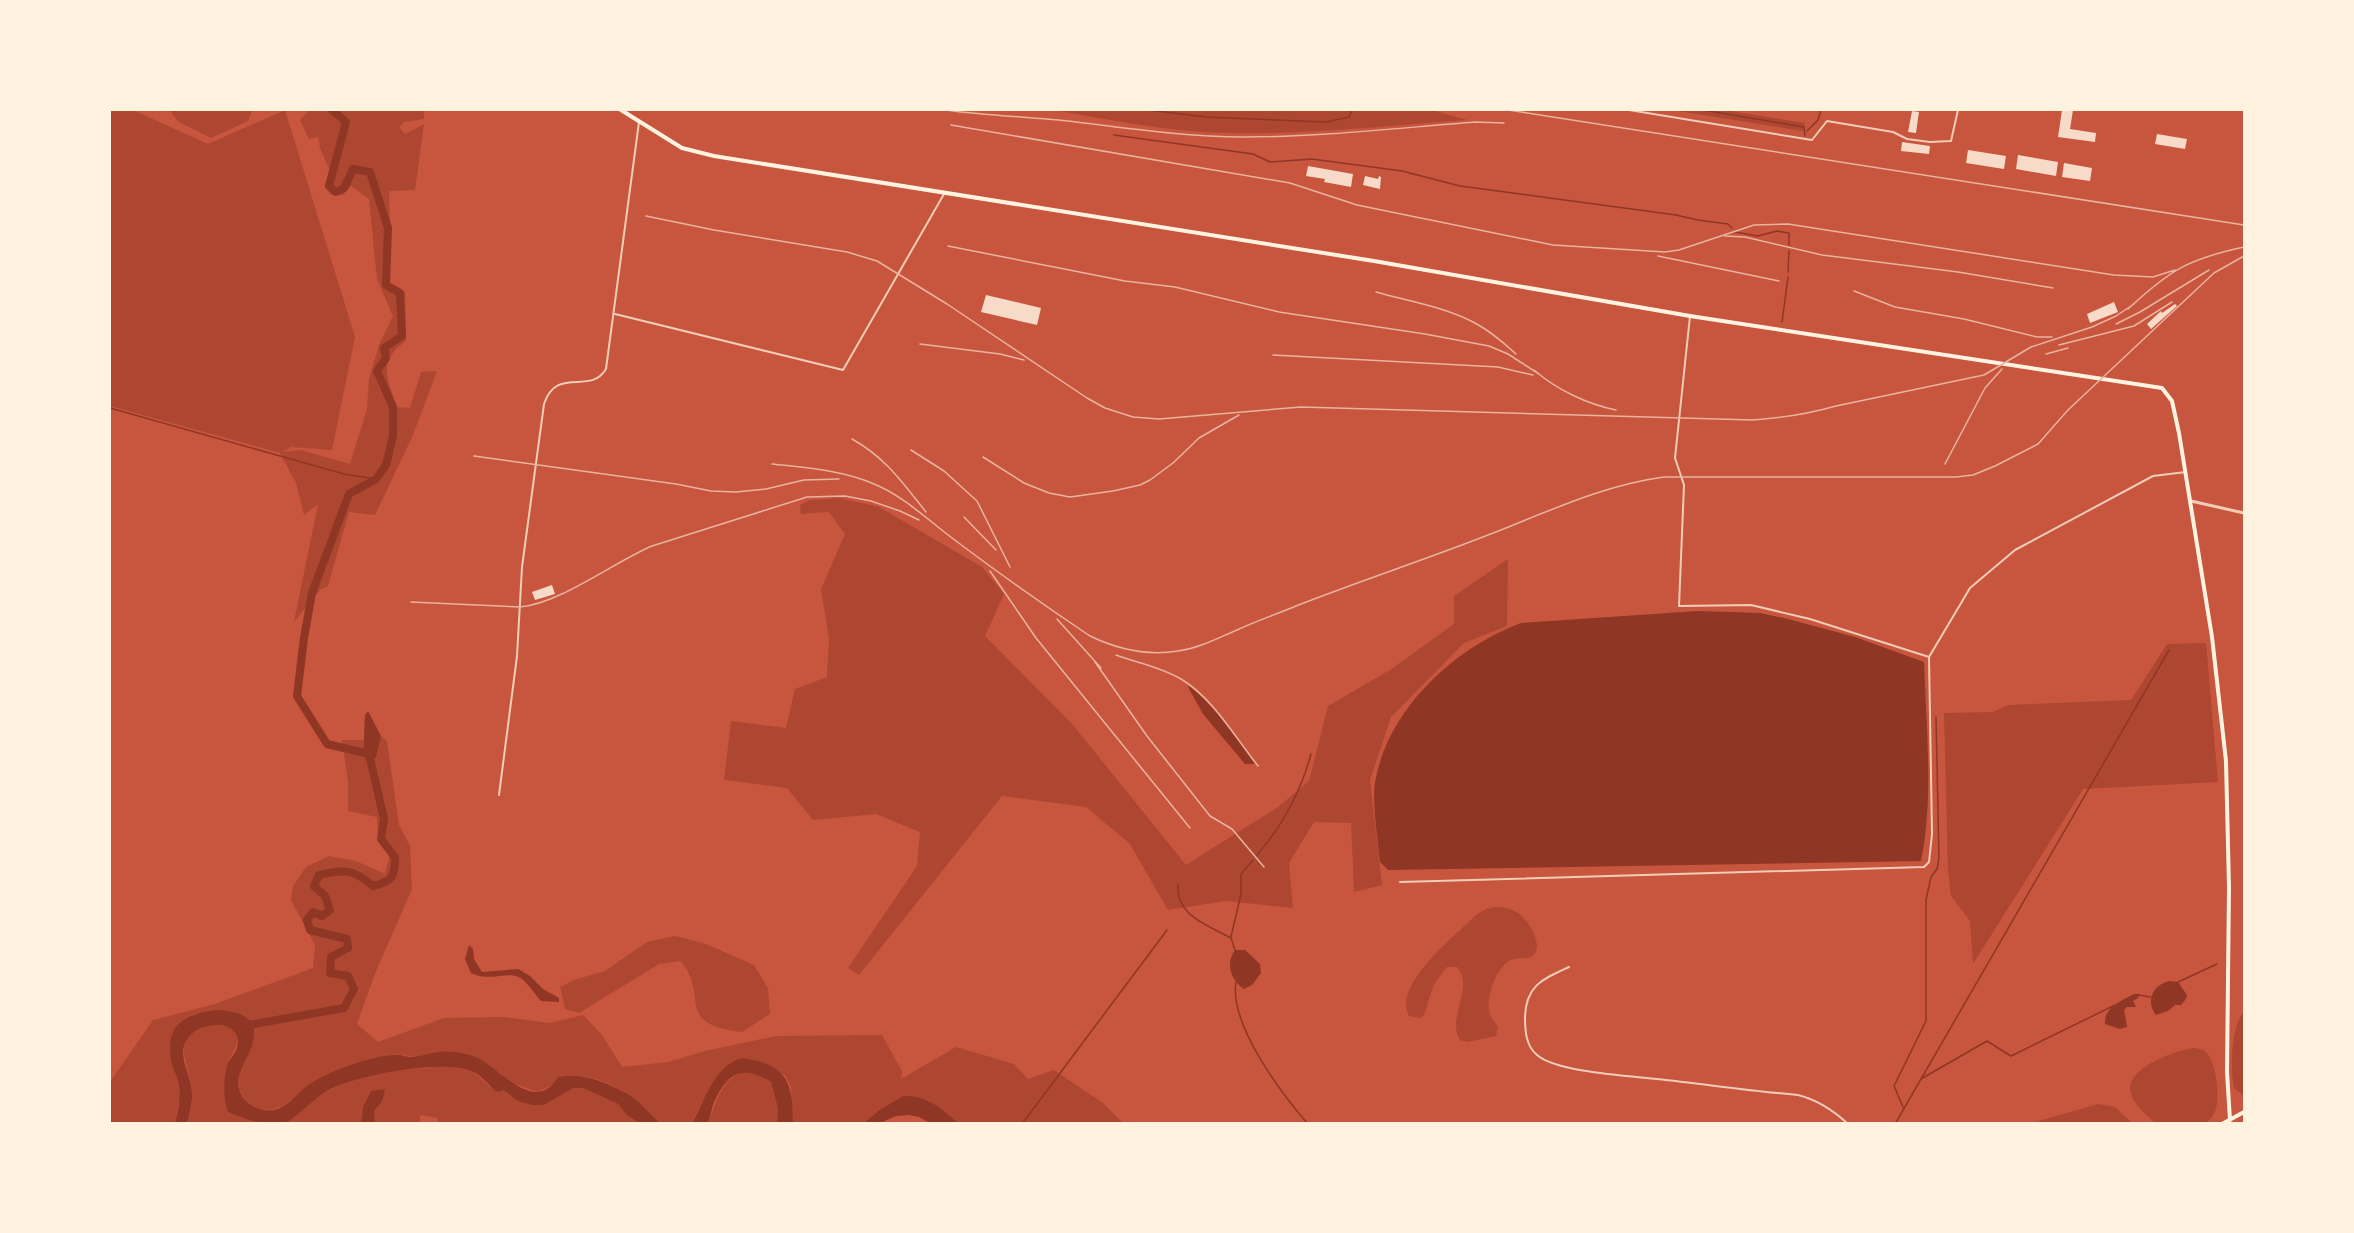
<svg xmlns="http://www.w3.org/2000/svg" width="2354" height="1233" viewBox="0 0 2354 1233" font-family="'Golos Text',sans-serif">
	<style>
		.green { fill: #ae4732 }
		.water { fill: #8f3625 }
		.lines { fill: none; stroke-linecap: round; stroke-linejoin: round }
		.stream { stroke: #8f3625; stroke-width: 1.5 }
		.river { stroke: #8f3625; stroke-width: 8 }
		.building { fill: #f7dbc8 }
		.minor { stroke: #f1ccb7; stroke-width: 2 }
		.tertiary { stroke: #f1ccb7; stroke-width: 3 }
		.secondary { stroke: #fff3e0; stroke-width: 4 }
		.primary { stroke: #fff3e0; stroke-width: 4 }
		.rail { stroke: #e9b49f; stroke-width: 1.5 }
	</style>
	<rect width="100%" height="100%" fill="#c8553d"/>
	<path class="green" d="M110,110H133L208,144L285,110L355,337L332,450L291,447L282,452L301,450L350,464L367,409L369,379L379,345L393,316L377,279L369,199L351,186L343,195H331L325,185L331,174L320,148L318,137L309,139L300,120L309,110H424V119L404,122L399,127L405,134L424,124L415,190L389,191L390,234L388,277L391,285L405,292L406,341C377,361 387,378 397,407L410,408L421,372L437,371L413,435L375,515L349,512L328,586L320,590L294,622L318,504L304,515L296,483L280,453L110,406Z
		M169,110H252L248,121L211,138L179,122Z
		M1054,110H1432L1467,120C1379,126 1290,137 1202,132C1152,128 1103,119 1054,110Z
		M1672,110H1724L1805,123L1803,131Z
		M840,498L879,507L982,567L1004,594L985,636L1073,725L1186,865L1278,807L1309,781L1328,706L1390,670L1454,624V596L1508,559L1507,626L1464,643L1391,717L1370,780L1382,885L1354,892L1351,823L1314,822L1289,863L1293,908L1225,901L1168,910L1130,844L1086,807L1002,796L859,975L848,968L917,866L920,832L876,814L813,820L787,788L724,780L731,721L786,728L795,689L827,677L829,639L821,589L845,534L829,512L801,514L800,505L810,500Z
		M2206,643L2218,782L2083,789L1973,964L1970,921L1951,896L1948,871L1944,713L1993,712L2008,705L2131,700L2167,644Z
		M381,736L387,741L399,825L410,846L412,889L374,976L357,1024L378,1042L444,1018L505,1017L550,1023L583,1015L602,1035L622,1067L668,1062L705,1051L776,1036L882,1035L902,1071L901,1079L956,1047L1014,1064L1028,1079L1054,1070L1103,1103L1123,1123H958L928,1100L903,1096L878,1111L864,1123H793L791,1087L785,1075L742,1058L702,1102L692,1123H660C649,1115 639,1102 628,1094C609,1082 580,1071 558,1077L555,1083L538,1092L509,1082L499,1072L434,1053L418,1057L394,1054L296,1096C282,1108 266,1116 249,1103C244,1099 240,1094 239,1088C237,1073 244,1060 252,1048L217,1010L191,1015L173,1068L179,1083L180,1097L175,1123L110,1124V1082L153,1020L215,1004L313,968L315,945L291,900L293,886L306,867L329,856L356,861L385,874L390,854L378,839L377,817L348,811V782L342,740H363V756L376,758Z
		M1495,907C1503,907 1510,908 1518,913C1527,918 1542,942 1535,953C1529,961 1522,957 1514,959C1498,962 1486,996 1489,1011C1490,1017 1495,1022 1498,1027L1496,1036L1467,1042L1460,1040C1446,1019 1475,987 1457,967H1447L1434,984L1424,1015L1420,1018L1409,1016C1392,985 1456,935 1476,915L1486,909Z
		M675,936L706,944L754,965L768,988L770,1014L742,1032C673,1024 710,997 681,961L659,964L579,1013L565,1009L560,987L574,980L605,971L647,942Z
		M2244,1011V1096L2234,1088C2230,1068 2231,1027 2244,1011Z
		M220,1025C251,1029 234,1048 228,1063C226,1069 225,1076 225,1082C226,1093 235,1106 240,1117L264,1123H187C189,1115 193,1104 192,1095C192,1063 160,1029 220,1025Z
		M2193,1048C2195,1048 2201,1049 2203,1050C2216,1056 2220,1095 2216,1108C2215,1114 2211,1119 2206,1123H2155C2147,1115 2134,1105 2131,1094C2123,1068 2175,1051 2193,1048Z
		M449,1066L471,1070L494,1090H503L510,1096L544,1105L573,1087L583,1088L618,1104L627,1115L639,1123L437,1124L438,1118L420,1115V1123H375L374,1111L382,1102L384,1089L363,1107L361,1123L283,1124C300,1116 311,1100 327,1091C364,1070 408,1070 449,1066Z
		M748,1071L757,1073L771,1082L778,1108L777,1123L708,1124C716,1103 722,1075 748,1071Z
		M2098,1104L2115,1107L2132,1123H2032Z"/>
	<path class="water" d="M1698,611L1760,613L1788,619L1855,637L1924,662C1926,727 1934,797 1921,861L1388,870L1380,862C1378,842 1372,801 1375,783C1387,710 1454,648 1521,623Z
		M1189,686C1215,706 1235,737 1255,764H1245L1203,714L1188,687Z
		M368,711L381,736L376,758L363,757L365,715Z
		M469,945L473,949L474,959L482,972L518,969L530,976L543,989L559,998V1002L541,1001C535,994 529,985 522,979C510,969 491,983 471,973L465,959Z
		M1235,950H1245L1260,964L1261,973L1252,985L1244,989C1231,980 1225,964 1235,950Z
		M2170,981L2178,982L2187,995L2186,999L2181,1005H2175L2168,1011L2156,1015C2145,1001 2153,984 2170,981Z
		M2134,994H2140L2138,998L2133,1001L2136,1007H2127L2124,1010L2127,1027L2120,1029L2105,1024C2104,1007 2121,1001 2134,994Z
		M217,1010C232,1011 246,1013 254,1026C254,1034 254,1042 251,1049C245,1062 234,1077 240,1092C245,1105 261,1112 274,1110C287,1107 297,1094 307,1086C315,1080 326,1075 335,1071C352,1064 375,1056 393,1055C399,1054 405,1057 411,1057C419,1057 426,1054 433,1053C449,1050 464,1052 478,1058C502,1070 535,1115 558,1077C581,1071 608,1083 628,1094C640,1101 649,1114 660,1123H639L627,1115L618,1104L583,1088H573L544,1105H532L518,1101L503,1090L498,1092L494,1090C487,1082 478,1073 469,1070C439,1060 358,1075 330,1089C315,1097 293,1122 282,1124C264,1126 245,1119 228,1112C223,1100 223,1076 228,1063C231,1057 236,1053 237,1047C241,1035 232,1026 220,1025C211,1025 201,1027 194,1032C170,1050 193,1073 192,1096C192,1105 189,1115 187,1123H175C178,1111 181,1099 179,1086C179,1080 175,1074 173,1068C162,1029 180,1014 217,1010Z
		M742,1058C787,1064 793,1082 793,1123H777L778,1108L771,1082C741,1063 726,1074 713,1105C711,1111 710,1118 708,1123H692C705,1101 714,1065 742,1058Z
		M385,1089L382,1102L374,1111L375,1123H361L363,1107L371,1091Z
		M903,1096C927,1095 941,1108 958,1123H930L919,1117L909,1115L896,1116L880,1123H864L878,1111Z"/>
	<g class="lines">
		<path class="stream" d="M1148,110L1206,117L1326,122L1349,117L1352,110
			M1703,110L1804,127L1805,136
			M1807,131L1818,120L1821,110
			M1114,135L1253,154L1270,162L1312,159L1402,171L1460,186L1676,215L1698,220L1728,224L1732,228
			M1735,232L1758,236L1777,231L1789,233V245
			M1788,272L1789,251
			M1782,322L1788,277
			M110,408L344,474L376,479
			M1257,855C1282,826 1301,791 1311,754
			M1178,884C1175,916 1208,925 1231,938L1235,950
			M1231,937L1241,894V874L1253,860
			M1236,982C1229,1024 1281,1093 1308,1124
			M2178,982L2217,964
			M2138,995L2151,997
			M1921,1079L1987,1041L2011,1056L2115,1005
			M1903,1107L1894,1086L1926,1021V900L1931,877L1937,869L1939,858L1936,717
			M1022,1124L1167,930
			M1895,1124L2169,650"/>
		<path class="river" d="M243,1026L344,1008L354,989L348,976L330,973L331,957L348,948L347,939L310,930L307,920L313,912L322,916L330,910L325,896L314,886L319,875C343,869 354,869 373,886C393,881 395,877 395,857L381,839L384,819L369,754L327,744L297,696L304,638L312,593L349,494L376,479L386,465L393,436V407L377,371L386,358L384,348L402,336L400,293L386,285L388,228L370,172L353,169L344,188L336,192L329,186L346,122L332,110"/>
	</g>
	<path class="building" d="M2062,110H2073L2070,129L2096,133L2095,142L2058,137Z
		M1912,111L1919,112L1916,133L1908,132Z
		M2157,134L2187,139L2185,149L2155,144Z
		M1902,142L1930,146L1929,154L1901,151Z
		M1968,150L2006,156L2004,169L1966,163Z
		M2018,155L2058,162L2056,176L2016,169Z
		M2064,163L2092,168L2090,181L2062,177Z
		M1308,166L1353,174L1351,187L1324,182L1325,179L1306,176Z
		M1365,176L1378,179L1379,176L1381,177L1380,189L1363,185Z
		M986,295L1041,308L1037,325L981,312Z
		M2114,302L2118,312L2090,323L2087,314Z
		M2175,304L2177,306L2151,329L2147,324L2161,311L2162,313Z
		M552,585L555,594L535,600L532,592Z"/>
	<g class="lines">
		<path class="minor" d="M1629,110L1812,140L1827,121L1893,132L1907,139L1930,142L1951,141L1958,110
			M615,314L843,370L944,194
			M1690,316L1675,458L1684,485L1679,606L1751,605L1810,619L1929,657
			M499,795L517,656L522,567L544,404C557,365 590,396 606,369L639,122
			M1400,882L1924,867L1929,862L1932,834L1929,657L1970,588L2015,550L2153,476L2186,472
			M1569,967C1543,979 1526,985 1525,1017C1525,1031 1526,1046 1537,1055C1556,1072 1630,1076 1657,1079C1704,1084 1751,1091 1798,1095C1818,1100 1833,1110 1848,1124"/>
		<path class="tertiary" d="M2191,501L2244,513"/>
		<path class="secondary" d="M621,110L682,148L714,156L1374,261L1690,316L2162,388L2172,401L2179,433L2212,637L2226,761L2229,887L2227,1072L2230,1120"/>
		<path class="primary" d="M2222,1124L2244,1112"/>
		<path class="rail" d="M945,110C989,116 1033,117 1076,122C1132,129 1188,137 1244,137C1321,137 1398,128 1475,122L1504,123
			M1508,110L2244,225
			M951,125L1290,183L1357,205L1553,245L1665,252L1679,250L1754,225L1788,224L2114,275L2153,277L2175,270
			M646,216L714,230L847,252L877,261L947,304L1087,398L1105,408L1133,417L1159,419L1301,407L1753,420C1782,418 1808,414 1836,406L1984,375L2031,347L2092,327L2116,316L2134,304
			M1725,236L1745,237L1822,255L1958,272L2053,288
			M948,246L1125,281L1175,287L1279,312L1425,334L1489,346L1508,354L1539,374
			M1658,256L1779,281
			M1854,291L1895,307L1964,319L2037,337H2052
			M1376,292C1408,301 1445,307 1475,323C1490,331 1503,342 1516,354
			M2128,309C2170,270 2188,259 2244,247
			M2116,324L2140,312L2209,270
			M920,344L1000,354L1024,360
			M2059,345L2134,326L2172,302
			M2046,354L2068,348
			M1273,355L1498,367L1533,375
			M1534,370C1557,390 1587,404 1616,410
			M852,439C886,458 902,482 926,512
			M911,450L944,471L977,501L1010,567
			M474,456L676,484L711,491L736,492L766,489L804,480L839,479
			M983,457L1024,483L1049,493L1070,497L1113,491L1140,485L1150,480L1173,463L1199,438L1239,415
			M772,464C807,468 842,470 874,484C904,496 930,522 956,541C1000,574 1045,606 1090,636C1119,650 1147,656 1178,651C1200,648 1218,638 1237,630C1256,621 1277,614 1296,606C1360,581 1424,560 1488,535C1545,513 1603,485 1664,477H1956L1973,475L1995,466L2038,444L2068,410L2214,273L2244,256
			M1945,464L1985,388L2002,369
			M964,517L996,550
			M990,571L1036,638L1190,828
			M411,602L520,607C559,604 614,562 652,546L807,497L845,496L871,501L900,511L919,520
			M1057,619L1101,668
			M1116,655C1138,663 1161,667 1181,679C1213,698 1235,737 1258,766
			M1095,662L1147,736L1210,816L1232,829L1264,867"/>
	</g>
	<rect width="2354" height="1233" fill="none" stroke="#fff3e0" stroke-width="222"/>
</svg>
